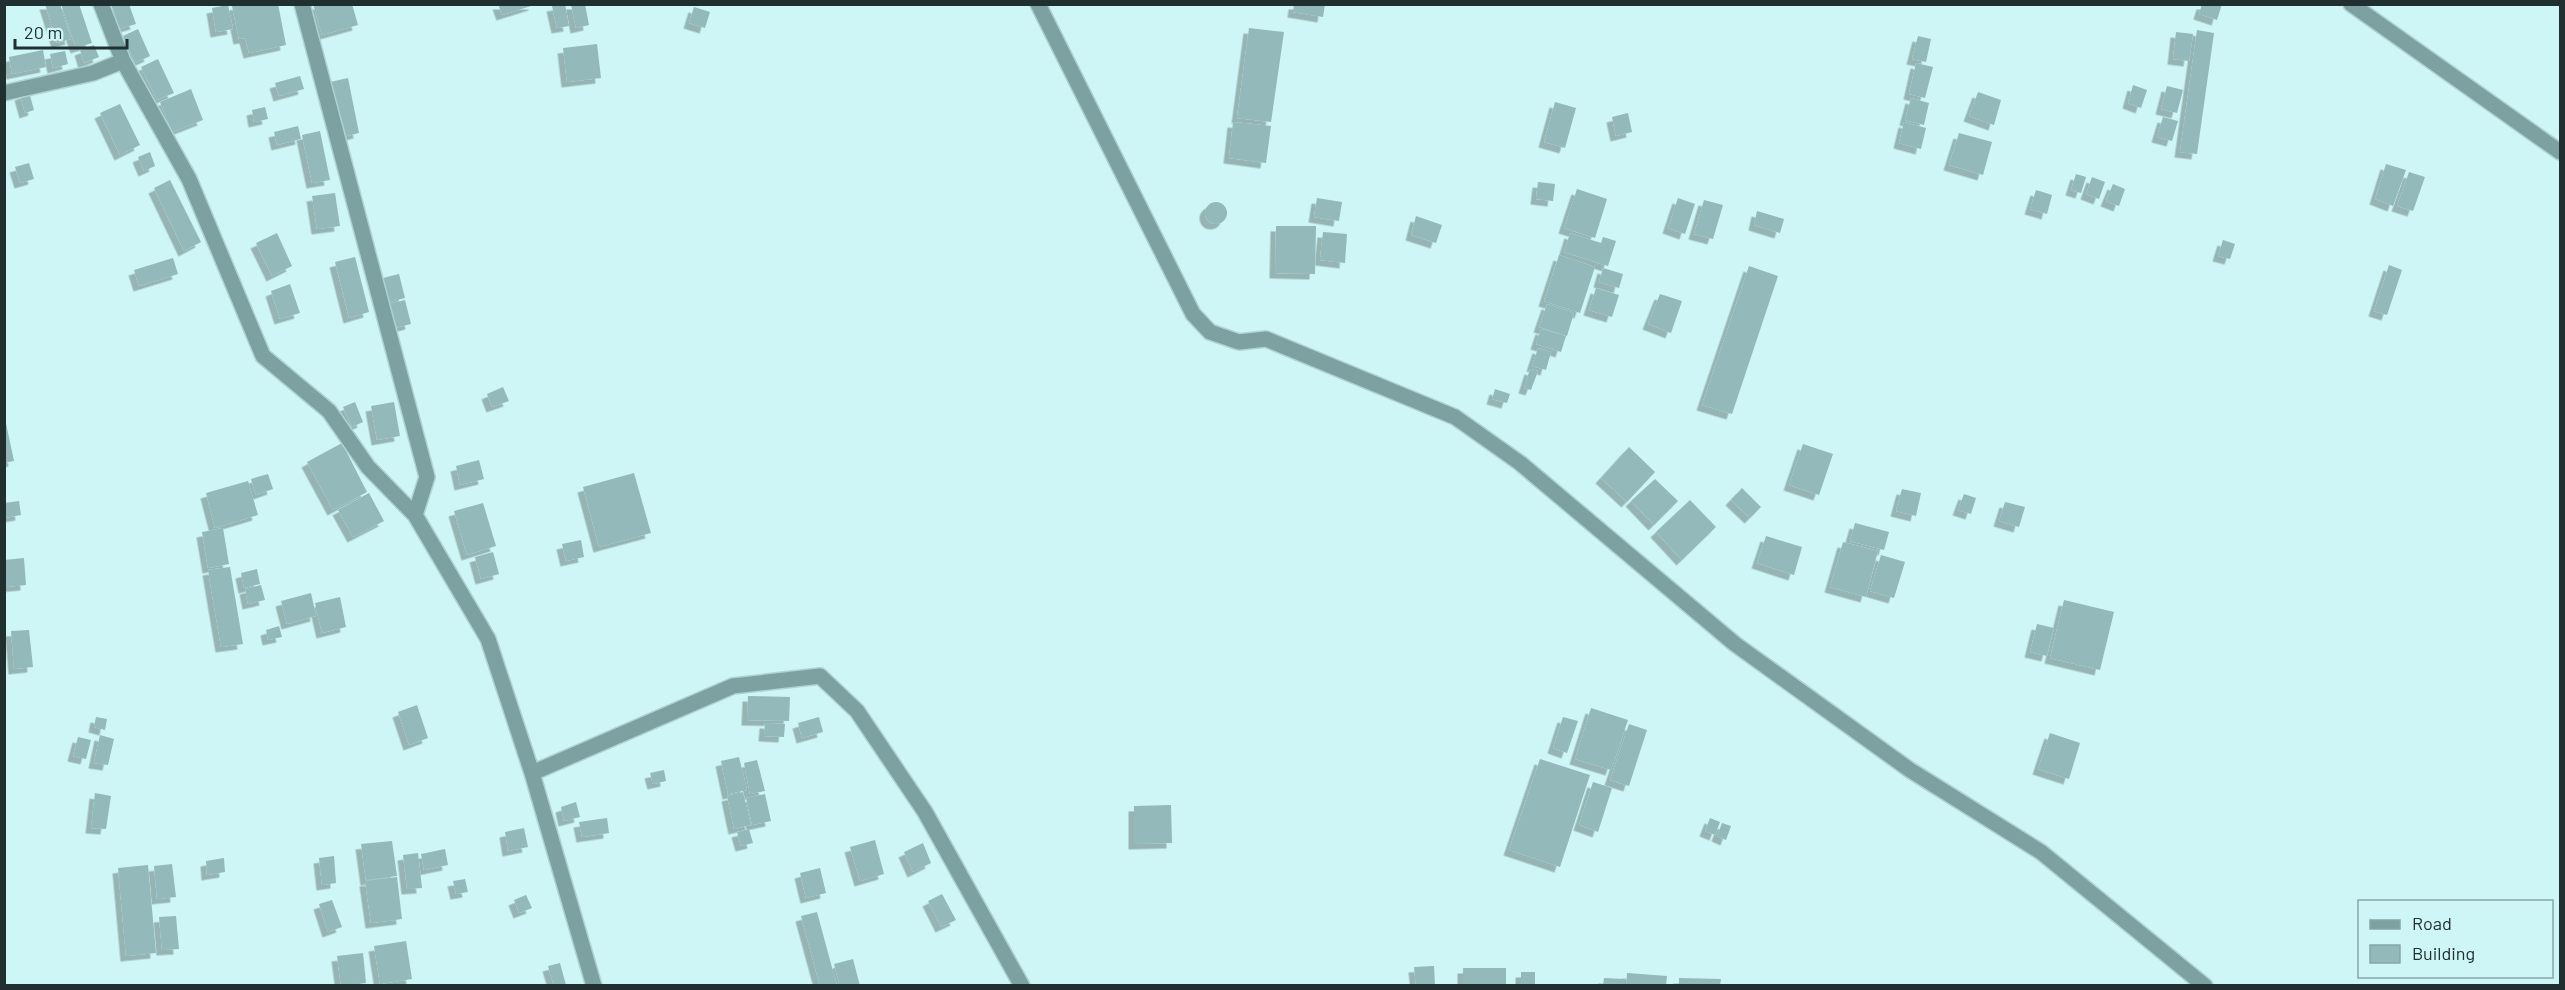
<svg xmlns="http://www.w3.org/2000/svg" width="2565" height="990" viewBox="0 0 2565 990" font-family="Barlow,sans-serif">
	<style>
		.building { fill: #93b9ba; filter: url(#shadow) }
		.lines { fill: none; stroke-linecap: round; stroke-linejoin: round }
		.minor-casing { stroke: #afd2d2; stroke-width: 18 }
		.minor { stroke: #7da0a0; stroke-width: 15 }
	</style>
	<defs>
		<filter id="shadow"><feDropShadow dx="-5.5" dy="5.5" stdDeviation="0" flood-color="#0004"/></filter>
	</defs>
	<rect width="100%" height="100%" fill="#cef6f6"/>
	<path class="building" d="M45,4H60L71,39L57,43Z
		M61,4H79L92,43L76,48Z
		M111,4H129L136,24L119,29Z
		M239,4H278L286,45L249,53L245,38L239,39L232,6Z
		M313,4H352L358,25L322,35Z
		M498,4H534V5L502,15Z
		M565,4L569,26L557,28L552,6Z
		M571,4H585L589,25L576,28Z
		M1294,4H1325L1323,17L1293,12Z
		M2202,4H2222L2217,20L2199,14Z
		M228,5L233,29L216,32L212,8Z
		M694,7L710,12L705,28L689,23Z
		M1249,28L1284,32L1271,122L1237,118Z
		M138,29L150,56L135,63L123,36Z
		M2197,30L2214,33L2197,154L2180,152Z
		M2176,32L2193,34L2189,61L2173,59Z
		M1918,36L1931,39L1926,62L1912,59Z
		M597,44L601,78L567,82L563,48Z
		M94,45L99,57L84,63L80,50Z
		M43,50L46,67L12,74L9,57Z
		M65,51L68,64L53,68L50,54Z
		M158,59L174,93L157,100L141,67Z
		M1916,63L1933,67L1925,98L1909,94Z
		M300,76L304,89L279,96L275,83Z
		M348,78L359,133L343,137L330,82Z
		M2133,85L2147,90L2141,108L2128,103Z
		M2167,86L2183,90L2177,113L2161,109Z
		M191,89L203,120L172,132L160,102Z
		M29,92L34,110L25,113L20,95Z
		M1978,92L2001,100L1994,125L1969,116Z
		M1911,98L1929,103L1924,125L1905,120Z
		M1555,102L1576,108L1565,148L1544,142Z
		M120,104L140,145L120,155L100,113Z
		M265,107L268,119L254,122L252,110Z
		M1628,113L1632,132L1616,136L1612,117Z
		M2163,117L2178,121L2172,141L2157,137Z
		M1233,122L1271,126L1266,163L1229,158Z
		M1904,122L1926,128L1921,149L1899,143Z
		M298,126L301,139L277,145L274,132Z
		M320,131L330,180L312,183L302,135Z
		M1959,133L1992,142L1983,175L1949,165Z
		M150,152L155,166L144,171L138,157Z
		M29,163L34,179L20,183L15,167Z
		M2386,164L2406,170L2393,206L2375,199Z
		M2409,172L2425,177L2413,211L2397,206Z
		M2076,174L2086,177L2081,193L2071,190Z
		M2092,177L2105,182L2099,199L2086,194Z
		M170,180L201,242L184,251L154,188Z
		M1538,182L1555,184L1553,201L1536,199Z
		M2113,184L2125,189L2119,206L2106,201Z
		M1577,189L1607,199L1595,238L1564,228Z
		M2036,190L2052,195L2047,214L2030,209Z
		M335,193L340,226L317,229L312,196Z
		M1317,198L1342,202L1339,221L1314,217Z
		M1678,198L1695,204L1685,234L1668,228Z
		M1704,200L1723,205L1713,239L1694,234Z
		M1205 213a11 11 0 1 1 22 0a11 11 0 1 1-22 0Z
		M1757,211L1784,219L1780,233L1754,225Z
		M1416,216L1442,225L1436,243L1411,235Z
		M1276,226H1316L1315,274L1275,273Z
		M1323,232L1347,234L1345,263L1320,260Z
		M277,233L292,266L272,276L256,243Z
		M1570,233L1601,243L1603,237L1616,241L1608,266L1564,252Z
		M2223,240L2235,244L2230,259L2218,256Z
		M1559,255L1595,267L1580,313L1544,301Z
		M355,257L369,312L349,318L335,262Z
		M173,258L178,274L139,286L134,270Z
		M2389,265L2402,270L2387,315L2374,311Z
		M1749,266L1778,276L1732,414L1702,405Z
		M1603,268L1623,274L1619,288L1599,282Z
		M399,274L405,298L389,302L383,278Z
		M290,284L300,313L280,319L271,291Z
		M1596,288L1619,295L1612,317L1589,310Z
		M1660,294L1682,301L1671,333L1648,324Z
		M405,300L411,324L395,328L389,304Z
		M1547,304L1574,313L1567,336L1539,327Z
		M1541,329L1566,336L1561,352L1536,344Z
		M1538,348L1551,352L1546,370L1532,366Z
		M1530,369L1538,371L1531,390L1524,388Z
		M503,387L509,401L492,407L487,394Z
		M1495,389L1510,394L1507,403L1492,399Z
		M355,402L363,422L352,427L343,407Z
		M394,402L400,436L377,440L371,406Z
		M4,414L14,461L4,463Z
		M342,443L367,492L333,510L307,462Z
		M1803,444L1833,454L1819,495L1789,485Z
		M1629,447L1655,472L1627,502L1601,478Z
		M479,460L484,479L460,485L456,466Z
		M634,473L651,533L599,547L583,487Z
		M268,474L273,489L256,495L251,479Z
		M1655,479L1678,501L1654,525L1631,501Z
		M248,481L258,515L215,528L206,493Z
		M1742,488L1761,507L1750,518L1731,500Z
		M1902,489L1921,493L1916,516L1896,511Z
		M369,493L384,521L353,537L338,510Z
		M1964,494L1976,498L1971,514L1958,510Z
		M1690,500L1716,527L1682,560L1656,532Z
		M19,501L21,515L4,518V503Z
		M2005,502L2025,507L2019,527L1999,521Z
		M483,503L496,546L467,555L454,511Z
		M1855,523L1889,532L1884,550L1850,541Z
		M223,528L229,564L208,568L202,532Z
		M1766,536L1802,547L1794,575L1757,563Z
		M581,540L584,557L566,561L562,544Z
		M1843,542L1878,551L1866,597L1830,587Z
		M493,552L499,574L481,579L475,557Z
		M1881,555L1905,562L1894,598L1870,591Z
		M24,558L26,585L5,587L4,560Z
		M230,567L243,644L221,647L208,570Z
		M257,569L260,584L244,588L241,573Z
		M261,585L265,600L248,604L245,589Z
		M311,593L316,616L287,624L281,601Z
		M340,597L346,627L322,633L315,603Z
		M2064,600L2114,612L2100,670L2050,658Z
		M2037,624L2054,628L2047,656L2030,652Z
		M279,626L282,637L268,640L266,630Z
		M29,630L33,667L14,669L11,631Z
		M748,696L790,697L789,721L747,720Z
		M417,705L428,738L409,745L398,712Z
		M1591,708L1628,720L1611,770L1575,759Z
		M96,717L107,719L105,730L94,727Z
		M819,717L823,732L802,738L798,723Z
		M1563,717L1578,721L1567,753L1553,748Z
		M765,723L785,724L784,737L764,736Z
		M1629,724L1647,730L1629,786L1610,780Z
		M2050,733L2080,743L2069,779L2038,769Z
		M100,735L114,739L108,765L94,763Z
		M78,737L91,740L86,759L73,756Z
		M739,757L747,790L728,794L721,761Z
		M1540,759L1590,775L1560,867L1509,850Z
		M757,760L765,791L750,794L744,763Z
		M664,770L666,781L653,784L650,773Z
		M1593,782L1612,788L1598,832L1579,825Z
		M743,792L751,825L734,829L727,796Z
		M95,793L111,796L106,829L91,828Z
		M765,794L771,821L752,825L746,798Z
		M576,802L580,817L564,821L561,807Z
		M1171,805L1172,843L1134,844V806Z
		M607,818L609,833L582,837L579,822Z
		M1710,818L1720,822L1715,835L1705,831Z
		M1722,823L1731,826L1726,840L1717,836Z
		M524,828L528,847L508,851L505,832Z
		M749,829L753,843L741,846L737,832Z
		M875,840L884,874L860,881L850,847Z
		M392,841L397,876L366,880L361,844Z
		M923,843L931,863L913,872L904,852Z
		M445,849L448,865L424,870L421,854Z
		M418,853L422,888L407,889L403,855Z
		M334,856L336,883L322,885L319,858Z
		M224,858L225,872L207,875L206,861Z
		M172,864L176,897L157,899L154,866Z
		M148,865L156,953L126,956L118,868Z
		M820,868L826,893L806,898L800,873Z
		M397,877L402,919L371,923L365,881Z
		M465,879L468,892L456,894L453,881Z
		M942,894L956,920L941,927L928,901Z
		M526,895L532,908L519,913L514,900Z
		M332,900L342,927L328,932L319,904Z
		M817,912L837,986H820L801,916Z
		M176,916L179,949L162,950L159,917Z
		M406,941L412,979L380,984L374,946Z
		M363,953L366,983L341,986L337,956Z
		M853,959L860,986H840L834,964Z
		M560,963L566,985L554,986L548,966Z
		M1434,966L1435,986H1416L1414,967Z
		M1463,968H1506V986H1463Z
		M1521,972H1535V986H1521Z
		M1627,973L1667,976L1666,986H1626Z
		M1604,978L1624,979V986H1603Z
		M1679,978L1721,979L1720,986H1679Z"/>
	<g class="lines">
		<defs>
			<path id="minor" d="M101,4L123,61L189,179L263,356L329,411L368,467L415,515L488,639L532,773L594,986
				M302,4L427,477L415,515
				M1038,4L1193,314L1210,332L1239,342L1266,339L1455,417L1520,463L1735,644L1910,770L2041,852L2205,986
				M2351,4L2560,152
				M4,93L93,73L123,61
				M532,773L733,686L820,676L857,711L925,812L1022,986"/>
		</defs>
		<use href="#minor" class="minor-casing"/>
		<use href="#minor" class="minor"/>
	</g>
	<rect width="2565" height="990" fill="none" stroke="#202f30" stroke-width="12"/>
	<rect x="2358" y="900" width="195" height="78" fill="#cef6f6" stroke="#88a6a7" stroke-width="1.5"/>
	<rect x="2370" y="920" width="30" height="9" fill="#7da0a0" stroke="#88a6a7" stroke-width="1.5"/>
	<text x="2412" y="930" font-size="18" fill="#202f30">Road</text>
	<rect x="2370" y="945" width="30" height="18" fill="#93b9ba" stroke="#88a6a7" stroke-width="1.5"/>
	<text x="2412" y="960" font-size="18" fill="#202f30">Building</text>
	<path d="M15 39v9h112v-9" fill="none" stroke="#202f30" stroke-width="3"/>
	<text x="24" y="39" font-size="18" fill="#202f30" stroke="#cef6f6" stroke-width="4.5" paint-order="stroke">20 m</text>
</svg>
